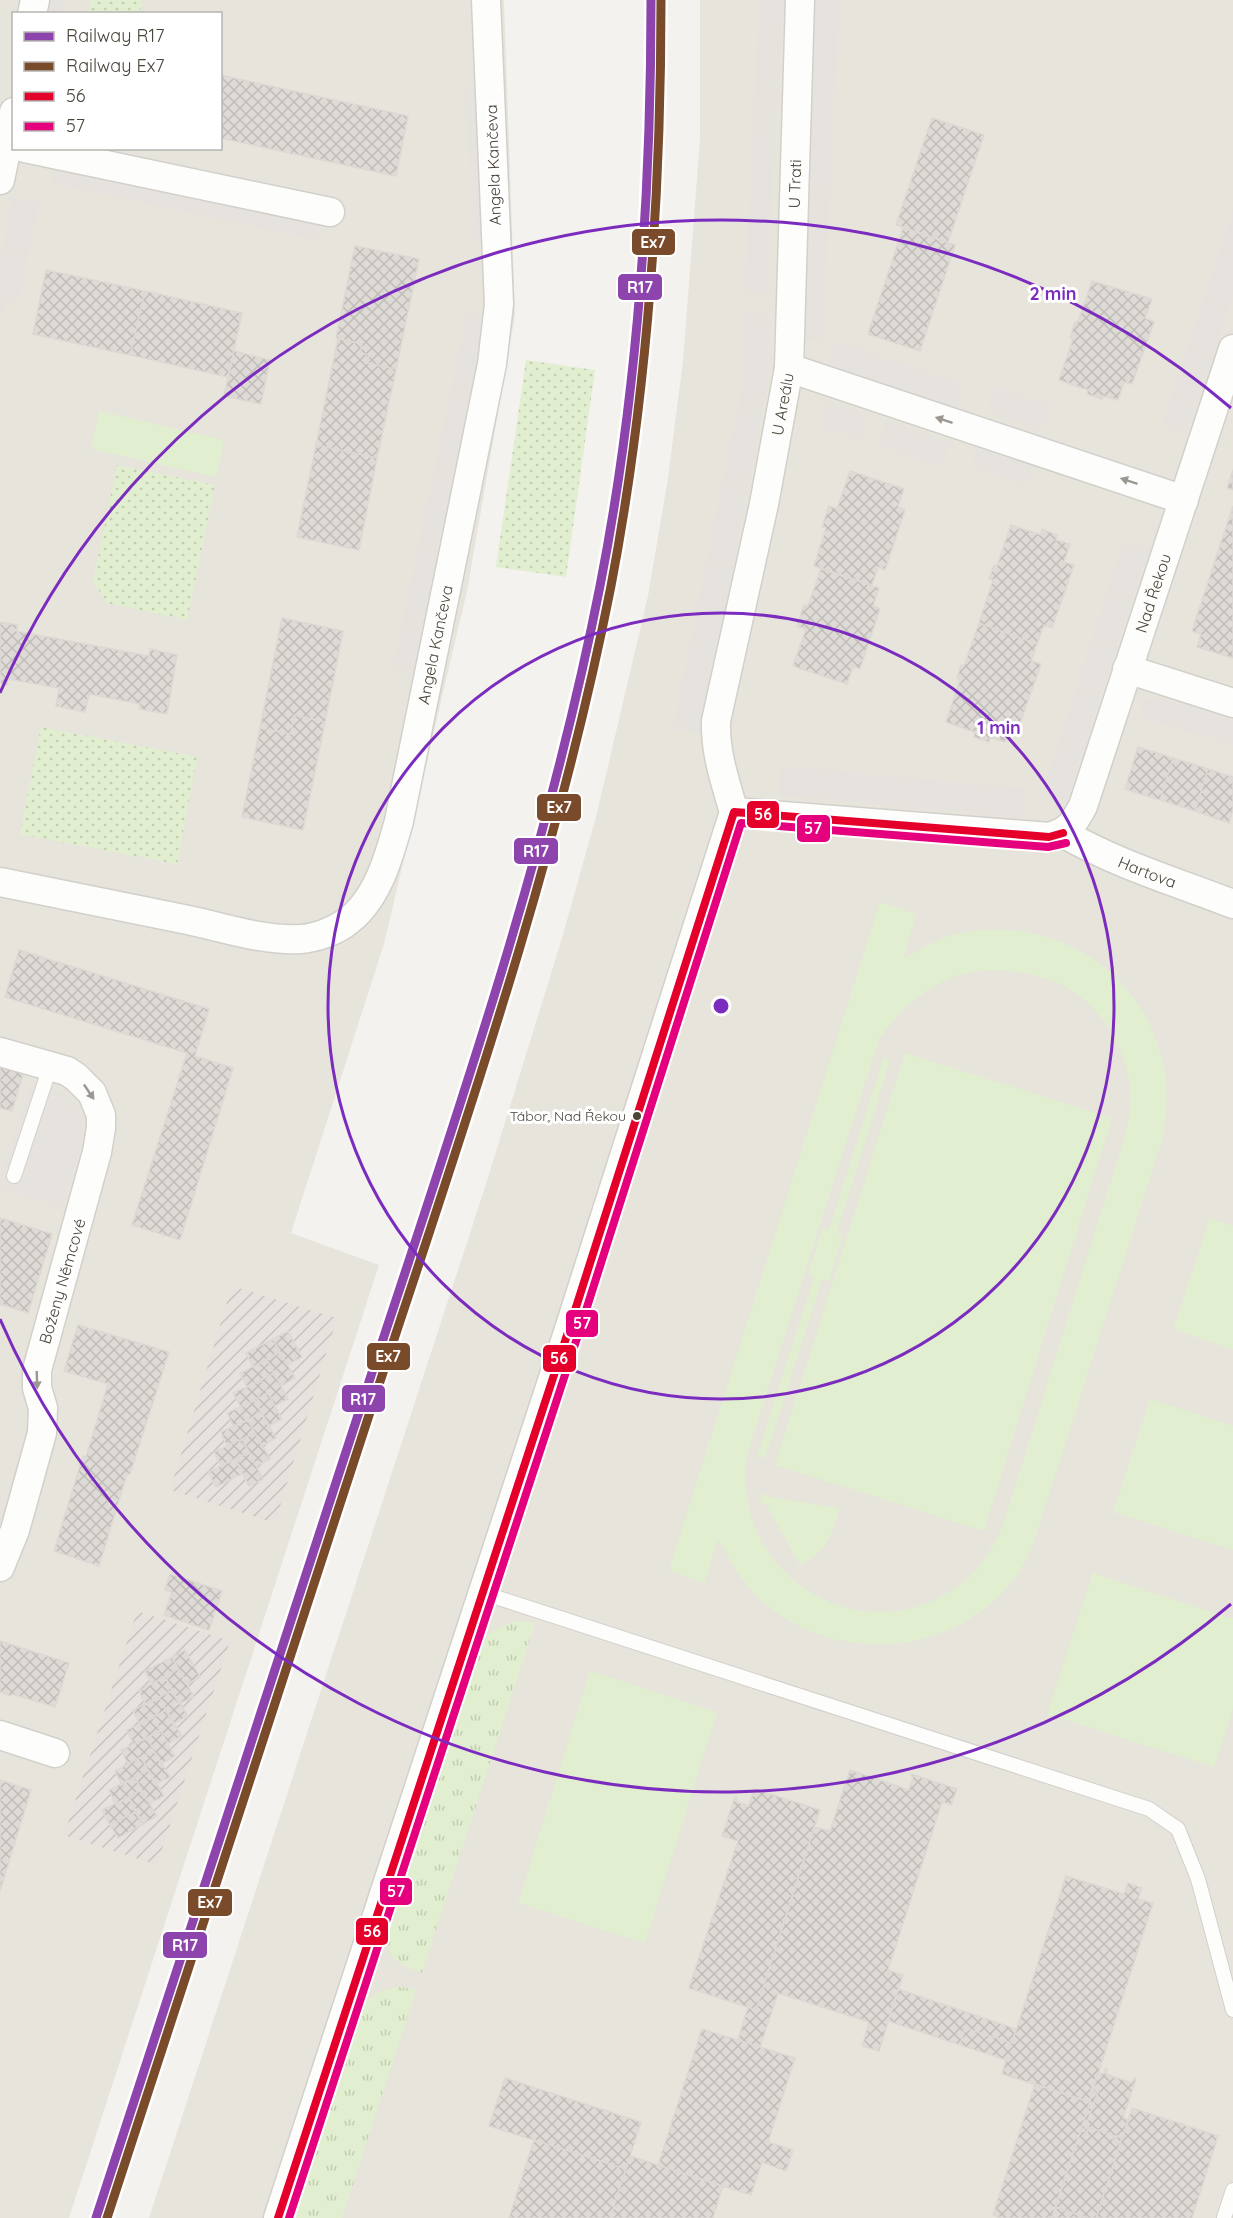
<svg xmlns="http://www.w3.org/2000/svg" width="1233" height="2218" viewBox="0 0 1233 2218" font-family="Quicksand,sans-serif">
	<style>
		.residential { fill: #e7e4dc; fill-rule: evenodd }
		.industrial { fill: url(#industrial-furrows) }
		.grass { fill: url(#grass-tufts) }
		.park { fill: url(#park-dots) }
		.pitch { fill: #e1eecf; fill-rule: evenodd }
		.parking { fill: #e6e3df }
		.building { fill: url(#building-cross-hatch); stroke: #dcd9d4; stroke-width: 1.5 }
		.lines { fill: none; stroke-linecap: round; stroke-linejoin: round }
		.lane-casing { stroke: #d2d0cb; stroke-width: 16 }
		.street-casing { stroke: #d2d0cb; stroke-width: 31 }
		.lane { stroke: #fdfdfc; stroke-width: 14 }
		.street { stroke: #fdfdfc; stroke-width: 28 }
		.bus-1-casing { stroke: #fff; stroke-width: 12 }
		.bus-2-casing { stroke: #fff; stroke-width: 12 }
		.bus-1 { stroke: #e4002b; stroke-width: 8 }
		.bus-2 { stroke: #e5007d; stroke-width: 8 }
		.rail-1-casing { stroke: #fff; stroke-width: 14 }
		.rail-2-casing { stroke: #fff; stroke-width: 14 }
		.rail-1 { stroke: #8e44ad; stroke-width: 9 }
		.rail-2 { stroke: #7a4b2a; stroke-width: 9 }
		.oneway { fill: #9b9791 }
		.ring { fill: none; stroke: #7b2cbf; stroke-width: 3 }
		.bus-dot { fill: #4b4439; stroke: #fff; stroke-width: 2 }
		.labels { text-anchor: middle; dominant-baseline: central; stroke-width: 6; stroke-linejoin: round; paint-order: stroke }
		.bus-label { font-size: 14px; fill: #4b4439; stroke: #fff; text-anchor: end }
		.street-label { font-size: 16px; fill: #4b4439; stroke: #fff }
		.centre { fill: #7b2cbf; stroke: #fff; stroke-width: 3 }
		.ring-label { font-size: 18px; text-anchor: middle; font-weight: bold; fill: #7b2cbf; stroke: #fff; stroke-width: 6; stroke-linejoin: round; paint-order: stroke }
		.line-badge { stroke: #fff; stroke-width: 2 }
		.badge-label { font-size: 16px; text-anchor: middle; font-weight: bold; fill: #fff }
	</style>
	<defs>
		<pattern id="industrial-furrows" width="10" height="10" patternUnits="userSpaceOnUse" patternTransform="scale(1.5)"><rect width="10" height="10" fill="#e6e2de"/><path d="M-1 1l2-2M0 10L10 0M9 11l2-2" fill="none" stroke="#c7c3bf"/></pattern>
		<pattern id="grass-tufts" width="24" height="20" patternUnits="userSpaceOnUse" patternTransform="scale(1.5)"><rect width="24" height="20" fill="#e1eecf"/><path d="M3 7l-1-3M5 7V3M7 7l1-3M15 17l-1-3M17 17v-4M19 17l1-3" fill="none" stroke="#c3cdb2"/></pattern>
		<pattern id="park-dots" width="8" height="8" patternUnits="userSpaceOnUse" patternTransform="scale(1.5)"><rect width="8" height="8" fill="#e1eecf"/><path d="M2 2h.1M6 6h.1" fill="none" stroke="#c3cdb2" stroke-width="1.8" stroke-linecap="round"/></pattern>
		<pattern id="building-cross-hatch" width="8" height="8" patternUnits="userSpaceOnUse" patternTransform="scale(1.5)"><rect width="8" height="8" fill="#dedbd6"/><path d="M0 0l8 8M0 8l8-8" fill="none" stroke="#c0bdb8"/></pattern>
	</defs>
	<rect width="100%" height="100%" fill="#f4f2ee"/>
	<path class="residential" d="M0,0H504L515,315L467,591L384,944L291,1233L379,1265L69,2218H0ZM14,14H220V148H14Z
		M700,0H1233V2218H149L486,1184L562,938L596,817L648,596L668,478L683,361L700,139Z"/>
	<path class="industrial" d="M232,1286L337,1318L275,1523L170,1490Z
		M137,1611L230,1641L157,1865L64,1835Z"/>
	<path class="grass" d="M517,1621L535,1623L422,1973C397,1964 384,1958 388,1929L475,1657C486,1634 492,1629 517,1621Z
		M401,1987L416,1990L342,2218H294L361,2010C371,1994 382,1989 401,1987Z"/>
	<path class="park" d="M91,0H142L140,13H88Z
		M526,360L595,370L566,577L496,567Z
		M117,465L215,485L187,620L107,603L93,582Z
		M41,727L197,757L177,864L20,834Z"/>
	<path class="pitch" d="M99,411L224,440L216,477L91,449Z
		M880,902L916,914L904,958C919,950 933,941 949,936C1040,911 1137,962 1161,1055C1169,1083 1167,1109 1163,1137L1034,1542C1027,1557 1021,1572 1009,1585C947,1658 835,1664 763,1602C743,1585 731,1562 718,1539L704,1583L669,1570ZM1001,970C1018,972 1034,974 1050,980C1100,997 1135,1057 1130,1109C1129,1118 1126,1127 1125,1136L1002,1528C993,1545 984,1564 969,1577C872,1662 729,1580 747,1455L879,1039C901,1008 929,982 968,973C978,970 990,971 1001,970Z
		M905,1053L1112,1118L984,1531L775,1465Z
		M883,1059L890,1061L837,1232L843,1235L829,1281L822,1280L765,1458L757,1456L814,1277L808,1274L822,1228L829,1230Z
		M1210,1218L1233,1226V1350L1173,1329Z
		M1150,1399L1233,1426V1550L1113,1512Z
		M763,1493L769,1497L839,1508C834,1534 824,1554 800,1565L766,1504L759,1501Z
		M1093,1573L1233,1619V1710L1214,1767L1047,1714Z
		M590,1671L717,1712L645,1943L518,1903Z"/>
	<path class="parking" d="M43,0H65L62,13L40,14Z
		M759,0H784L766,293H745Z
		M814,0H839L823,340H798Z
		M484,86L491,240L473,241L465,87Z
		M55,162L321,219L316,240L51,183Z
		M13,198L39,203L18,304L5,302L0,325V261Z
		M1233,209V294L1186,434L1161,425Z
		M467,312L486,316L413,673L393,668Z
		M744,313L766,314L768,380L702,734L673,729L743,381Z
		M835,340L964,384L955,411L826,367Z
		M995,387L1052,405L1044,430L987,412Z
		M828,402L868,414L860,440L820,428Z
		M886,421L950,442L942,467L878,447Z
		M980,440L1035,460L1026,486L971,466Z
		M1124,540L1149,548L1067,801L1042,793Z
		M1156,699L1173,701L1233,720V746L1139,716L1143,700Z
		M781,766L1025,789L1022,818L778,795Z
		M30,1085L65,1093L82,1116L83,1142L62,1208L0,1188V1178Z"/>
	<path class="building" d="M220,75L408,116L396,176L220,138Z
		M932,118L984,135L948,242L896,225Z
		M903,228L955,245L920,351L868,334Z
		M355,246L419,259L396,369L367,363L369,355L360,353L362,344L336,338Z
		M46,270L145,291L130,355L33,334Z
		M1092,281L1152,299L1145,318L1154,322L1132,384L1124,382L1118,400L1103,396L1102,399L1087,394L1088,390L1059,380L1073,339L1070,338L1075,322H1078Z
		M145,291L242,313L228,377L130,355Z
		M338,339L362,344L360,353L369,355L367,363L396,369L377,458L316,445Z
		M234,351L270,360L261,404L224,396Z
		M316,445L377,458L359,550L297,537Z
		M1233,470V490L1227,488Z
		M850,471L904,489L898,507L905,510L885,570L878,567L872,585L814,566L826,528L822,527L829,506L837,509Z
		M1233,506V658L1197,647L1201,634L1192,631Z
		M1011,525L1041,535L1042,529L1057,535L1056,540L1070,544L1064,562L1074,565L1052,628L1044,625L1037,644L979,623L993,580L989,579L994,565L997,566Z
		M821,569L879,588L873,606L880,609L860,669L853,666L847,684L793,666L806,629L797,626L804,605L808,606Z
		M282,618L343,631L325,722L294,715L291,734L260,728Z
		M0,622L18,625L16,631L149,656L150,649L177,655L167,714L139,709L140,704L89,694L85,712L56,706L59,688L8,679L7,685L0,683Z
		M979,623L1037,644L1031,661L1041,664L1019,726L1011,724L1005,742L990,737L989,742L974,737L975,732L946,722L960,680L957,678L961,665L964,666Z
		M294,715L325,722L303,830L242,817L260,728L291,734Z
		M1138,747L1173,758L1160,800L1125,789Z
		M1173,758L1208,769L1195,811L1160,800Z
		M1208,769L1233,777V809L1229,823L1195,811Z
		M19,950L209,1009L195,1056L233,1068L180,1240L132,1225L187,1053L5,997Z
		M0,1064L24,1071L12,1111L0,1108Z
		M0,1218L52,1234L28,1313L0,1304Z
		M78,1325L169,1352L130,1474H127L99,1566L54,1551L83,1456L86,1457L108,1384L64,1371Z
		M288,1331L302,1357L287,1365L273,1339Z
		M273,1339L280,1352L253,1367L246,1353Z
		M280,1352L295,1378L281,1386L267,1360Z
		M267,1360L274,1373L247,1387L240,1373Z
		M274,1373L288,1399L275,1406L261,1380Z
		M261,1380L268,1393L241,1407L233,1393Z
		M268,1393L282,1419L269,1426L255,1400Z
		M255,1400L261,1413L234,1427L227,1413Z
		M261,1413L276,1438L262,1446L248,1420Z
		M248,1420L255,1433L227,1446L221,1432Z
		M255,1433L270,1459L256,1466L242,1439Z
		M242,1439L249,1452L221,1466L214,1452Z
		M249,1452L263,1479L249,1486L236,1459Z
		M236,1459L242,1474L216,1487L208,1472Z
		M170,1574L222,1591L209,1630L164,1615L172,1592L165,1590Z
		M0,1641L69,1663L55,1707L12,1694L11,1696L0,1692Z
		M185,1650L200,1677L187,1684L172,1657Z
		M172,1657L178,1669L152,1684L145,1671Z
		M178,1669L194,1697L179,1704L165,1676Z
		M165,1676L172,1690L146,1705L139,1691Z
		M172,1690L188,1716L173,1724L159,1697Z
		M159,1697L166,1710L140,1725L133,1710Z
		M166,1710L182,1736L168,1744L153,1717Z
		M153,1717L160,1730L134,1745L127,1730Z
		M160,1730L175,1756L161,1764L147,1738Z
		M147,1738L154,1751L128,1764L121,1750Z
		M154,1751L170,1777L155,1784L141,1757Z
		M141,1757L148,1770L122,1785L115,1771Z
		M148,1770L164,1796L149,1804L135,1777Z
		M850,1770L909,1790L913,1777L911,1776V1774L957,1789L951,1805L942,1802L888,1970L903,1975L879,2051L862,2046L869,2023L866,2021L778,1993L760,2047L738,2040L748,2007L756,2010L814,1827L830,1831Z
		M135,1777L141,1790L116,1805L109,1790Z
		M0,1780L31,1790L0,1891Z
		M754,1789L820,1810L756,2010L689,1988L738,1841L722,1836L735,1797L737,1798L736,1802L749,1806Z
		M141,1790L157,1816L143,1824L129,1797Z
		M129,1797L135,1812L110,1825L102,1810Z
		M135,1812L143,1824L118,1838L110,1825Z
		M1066,1876L1124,1894L1128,1883L1142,1888L1138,1899L1153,1903L1089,2102L1002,2074L1006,2060L960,2045L965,2028L1012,2043Z
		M898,1989L1016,2029L1012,2043L965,2028L960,2045L888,2021Z
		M702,2029L795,2058L768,2142L793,2150L786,2171L762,2162L751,2195L658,2165Z
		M1105,2069H1107L1106,2074L1132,2083L1134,2078L1136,2079L1123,2118L1129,2120L1122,2138L1116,2136L1115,2141L1113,2140L1115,2136L1088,2127L1087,2132L1084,2131L1098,2092L1091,2090L1098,2073L1104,2074Z
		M505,2078L641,2122L626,2169L489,2126Z
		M1035,2084L1090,2102L1052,2218H1001L993,2215Z
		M1091,2090L1098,2092L1084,2131L1087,2132L1088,2127L1115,2136L1113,2140L1115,2141L1116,2136L1122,2138L1096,2218H1088L1055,2207L1090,2102Z
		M1132,2108L1218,2136L1192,2218H1096Z
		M534,2140L626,2169L610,2218H509Z
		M630,2156L725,2187L722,2188L713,2218H610Z
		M1055,2207L1088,2218H1052Z"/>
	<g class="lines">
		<defs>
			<path id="lane" d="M14,1176L50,1067
				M483,1593L1149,1809L1178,1829L1198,1879L1233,2010
				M1224,2218L1233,2190"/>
			<g id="street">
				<path d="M32,14L35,0"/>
				<path d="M25,148L330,212"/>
				<path d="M0,180L14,112"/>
				<path d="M789,368L1184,500"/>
				<path d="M1127,669L1233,703"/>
				<path id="s1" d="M734,812L1049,837C1070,831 1073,824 1083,806L1233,349"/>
				<path id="s2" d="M734,812C725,781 715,753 716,721L764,504L789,368L800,0"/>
				<path id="s3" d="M1063,833C1116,864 1176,882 1233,904"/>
				<path id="s4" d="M0,882C63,895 126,907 188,920C226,928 262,941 301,939C315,938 332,932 344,924C377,902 389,857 399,821L492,364L499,304L486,0"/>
				<path d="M0,1052L67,1071L76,1077L92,1093L101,1115V1128L97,1152L37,1370V1388L43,1408L42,1433L15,1530L0,1567"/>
				<path d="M0,1735L55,1753"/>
				<path d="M278,2218L570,1326L734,812"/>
			</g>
		</defs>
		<use href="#lane" class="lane-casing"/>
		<use href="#street" class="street-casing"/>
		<use href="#lane" class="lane"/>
		<use href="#street" class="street"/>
		<defs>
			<path id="bus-1" d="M278,2218L570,1326L734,812L1049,837L1063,833"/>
			<path id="bus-2" d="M289,2218L580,1329L741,823L1048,847L1066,843"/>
		</defs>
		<use href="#bus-1" class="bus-1-casing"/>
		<use href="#bus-2" class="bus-2-casing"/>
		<use href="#bus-1" class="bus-1"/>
		<use href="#bus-2" class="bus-2"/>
		<defs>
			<path id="rail-1" d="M96,2218C185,1947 272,1676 361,1406C450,1135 545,865 600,586C638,393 651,197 651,0"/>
			<path id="rail-2" d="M107,2218C196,1947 283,1676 372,1406C461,1135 556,865 611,586C648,392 661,197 661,0"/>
		</defs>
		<use href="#rail-1" class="rail-1-casing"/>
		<use href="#rail-2" class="rail-2-casing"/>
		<use href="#rail-1" class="rail-1"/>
		<use href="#rail-2" class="rail-2"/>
	</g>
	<defs><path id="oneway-solid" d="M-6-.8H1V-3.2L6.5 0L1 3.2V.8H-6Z" transform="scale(1.5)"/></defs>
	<g class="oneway">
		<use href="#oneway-solid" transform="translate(944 420) rotate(-162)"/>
		<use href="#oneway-solid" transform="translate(1129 481) rotate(-162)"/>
		<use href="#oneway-solid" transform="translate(89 1092) rotate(56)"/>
		<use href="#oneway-solid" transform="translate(37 1380) rotate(88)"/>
	</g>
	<g class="ring">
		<circle cx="721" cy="1006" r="393"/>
		<path d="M1231 1604A786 786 0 0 1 0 1319M0 693A786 786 0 0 1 1231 408"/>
	</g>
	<circle class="bus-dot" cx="637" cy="1116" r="5"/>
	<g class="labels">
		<g class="bus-label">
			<text x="626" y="1116">Tábor, Nad Řekou</text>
		</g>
		<g class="street-label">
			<text transform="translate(493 165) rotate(-92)">Angela Kančeva</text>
			<text stroke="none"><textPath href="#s2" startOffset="638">U Trati</textPath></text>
			<text stroke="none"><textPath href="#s2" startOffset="417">U Areálu</textPath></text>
			<text stroke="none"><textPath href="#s1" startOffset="588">Nad Řekou</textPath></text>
			<text stroke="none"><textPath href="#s4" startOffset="652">Angela Kančeva</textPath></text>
			<text stroke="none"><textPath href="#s3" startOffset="93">Hartova</textPath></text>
			<text transform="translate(62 1281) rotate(-74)">Boženy Němcové</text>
		</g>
	</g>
	<circle cx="721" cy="1006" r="9" class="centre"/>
	<g class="ring-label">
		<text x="1053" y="300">2 min</text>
		<text x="999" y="734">1 min</text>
	</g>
	<g class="line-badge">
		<rect x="631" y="228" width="45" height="28" rx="6" fill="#7a4b2a"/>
		<rect x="617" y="273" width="46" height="28" rx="6" fill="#8e44ad"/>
		<rect x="536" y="793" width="46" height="29" rx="6" fill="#7a4b2a"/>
		<rect x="746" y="800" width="34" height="29" rx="6" fill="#e4002b"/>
		<rect x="796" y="814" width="35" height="29" rx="6" fill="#e5007d"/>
		<rect x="513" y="837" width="46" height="28" rx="6" fill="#8e44ad"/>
		<rect x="565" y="1309" width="34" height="29" rx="6" fill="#e5007d"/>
		<rect x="366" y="1342" width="45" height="29" rx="6" fill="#7a4b2a"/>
		<rect x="542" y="1344" width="35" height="29" rx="6" fill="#e4002b"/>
		<rect x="341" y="1384" width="45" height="29" rx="6" fill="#8e44ad"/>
		<rect x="379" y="1877" width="34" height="29" rx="6" fill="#e5007d"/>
		<rect x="187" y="1888" width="46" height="29" rx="6" fill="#7a4b2a"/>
		<rect x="355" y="1917" width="34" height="29" rx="6" fill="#e4002b"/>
		<rect x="162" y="1931" width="46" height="28" rx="6" fill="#8e44ad"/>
	</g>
	<g class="badge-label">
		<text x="653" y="248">Ex7</text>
		<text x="640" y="293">R17</text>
		<text x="559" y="813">Ex7</text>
		<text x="763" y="820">56</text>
		<text x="813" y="834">57</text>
		<text x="536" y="857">R17</text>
		<text x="582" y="1329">57</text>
		<text x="388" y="1362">Ex7</text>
		<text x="559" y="1364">56</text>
		<text x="363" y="1405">R17</text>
		<text x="396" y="1897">57</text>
		<text x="210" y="1908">Ex7</text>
		<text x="372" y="1937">56</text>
		<text x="185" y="1951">R17</text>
	</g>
	<rect x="12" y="12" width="210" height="138" fill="#ffffff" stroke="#b7b4b0" stroke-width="1.5"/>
	<rect x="24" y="32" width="30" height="9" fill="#8e44ad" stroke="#b7b4b0" stroke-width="1.5"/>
	<text x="66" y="42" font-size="18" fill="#4b4439">Railway R17</text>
	<rect x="24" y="62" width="30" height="9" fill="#7a4b2a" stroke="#b7b4b0" stroke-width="1.5"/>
	<text x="66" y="72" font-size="18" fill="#4b4439">Railway Ex7</text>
	<rect x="24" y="92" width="30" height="9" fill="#e4002b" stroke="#b7b4b0" stroke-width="1.5"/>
	<text x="66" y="102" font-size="18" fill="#4b4439">56</text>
	<rect x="24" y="122" width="30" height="9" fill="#e5007d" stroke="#b7b4b0" stroke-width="1.5"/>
	<text x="66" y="132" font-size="18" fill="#4b4439">57</text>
</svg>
